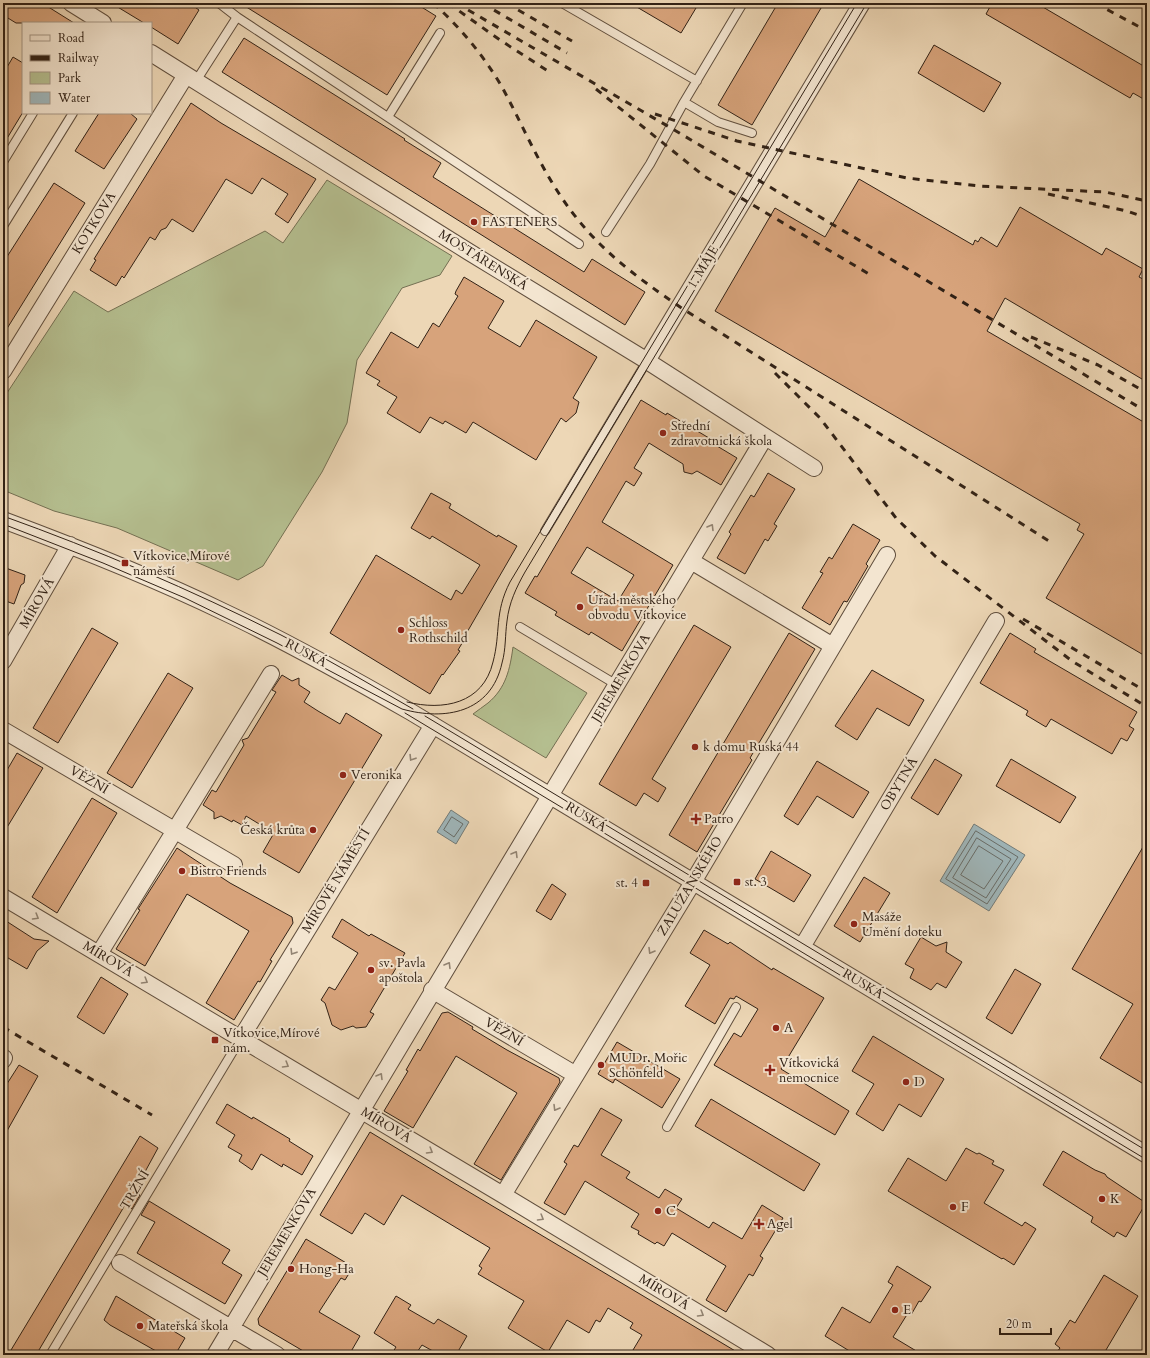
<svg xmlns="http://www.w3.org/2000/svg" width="1150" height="1358" viewBox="0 0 1150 1358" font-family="Cardo,serif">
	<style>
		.green { fill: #b5bf90; stroke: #747053 }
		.water { fill: #9fb6ba; stroke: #737b78 }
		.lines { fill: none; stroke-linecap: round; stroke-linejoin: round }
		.shore { stroke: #686c68; stroke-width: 1 }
		.building { fill: #d7a37b; stroke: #322216; fill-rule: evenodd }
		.service-casing { stroke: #614f3e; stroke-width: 10 }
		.minor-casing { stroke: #614f3e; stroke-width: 18 }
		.service { stroke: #f3e5d0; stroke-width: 8 }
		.minor { stroke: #f3e5d0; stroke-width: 16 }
		.tram { stroke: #322216; stroke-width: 1 }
		.rail { stroke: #322216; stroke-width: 3; stroke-dasharray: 7 7; stroke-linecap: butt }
		.oneway { stroke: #928473 }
		.poi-dot { fill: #8f2418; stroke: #f3e5d0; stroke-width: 1.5 }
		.labels { text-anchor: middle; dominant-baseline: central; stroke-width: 4; stroke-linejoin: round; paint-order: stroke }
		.poi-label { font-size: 13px; fill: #322216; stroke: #f3e5d0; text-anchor: start }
		.street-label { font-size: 13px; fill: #322216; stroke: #f3e5d0 }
	</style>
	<rect width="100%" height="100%" fill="#edd7b6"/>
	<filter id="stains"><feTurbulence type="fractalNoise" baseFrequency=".005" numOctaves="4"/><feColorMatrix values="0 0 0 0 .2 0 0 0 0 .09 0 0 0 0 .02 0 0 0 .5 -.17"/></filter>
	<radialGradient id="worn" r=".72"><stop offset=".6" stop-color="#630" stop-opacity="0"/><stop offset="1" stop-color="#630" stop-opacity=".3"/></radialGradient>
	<path class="green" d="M327,180L452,256L440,275L402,288L357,360L347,423L322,472L263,566L238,580L117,528L54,511L3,490V399L74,291L108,312L265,231L283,243Z
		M513,647L587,693L546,758L473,714C478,710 483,707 488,703C506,688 510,669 513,647Z"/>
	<path class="water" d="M451,810L469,822L456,844L437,832Z
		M974,824L1025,855L989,911L940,881Z"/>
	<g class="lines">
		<path class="shore" d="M452,817L463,824L454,837L444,830Z
			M976,831L1018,857L987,904L946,879Z
			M977,838L1011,859L986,898L953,878Z
			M979,846L1003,861L984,889L961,875Z"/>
	</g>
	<path class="building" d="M3,3H42L74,23H16L3,15Z
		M111,3H189L199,10L178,44L151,27V23H144Z
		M240,3H415L436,16L387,95Z
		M630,3H699L681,33Z
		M778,3H824L752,125L718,105Z
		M992,3H1036L1147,68V101L1133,93L1130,98L986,14Z
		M244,38L405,139L404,140L441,163L433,177L584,272L592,259L645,292L625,325L222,72Z
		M934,45L1001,83L984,112L918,73Z
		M13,57L23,63V112L3,145V74Z
		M191,103L221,123L316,179L288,223L275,214L288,194L262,178L252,194L226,179L193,232L172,219L166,228L161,230L155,240L150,237L124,278L122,276L116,286L90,270L96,260L94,259Z
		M99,113H130L137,119L104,169L75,151Z
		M859,179L973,245L975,240L978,242L981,237L997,247L1020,207L1102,255L1106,248L1143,269L1139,277L1147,281V382L1005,298L987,331L1147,424V657L1046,598L1084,534L1077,530L1080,524L715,311L775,208L825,237Z
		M54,183L85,203L3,335V263Z
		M464,277L504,301L488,328L520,347L536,320L597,357L573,398L579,402L576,413L566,422L561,418L536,460L473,422L466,433L445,421L443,424L430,417L420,433L387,413L397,397L377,385L380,381L366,373L391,332L418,348L433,323L439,327L458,296L455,294L456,291Z
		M641,400L666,415L667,413L714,441L712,443L737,458L721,485L697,471L692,474L684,472L683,464L649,443L634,468L642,473L634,486L626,481L602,522L673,565L622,651L591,632L589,635L555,615L557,612L525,593L535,576L537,577ZM587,547L634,575L618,601L571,573Z
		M768,473L795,489L774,524L777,526L768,541L765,539L745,574L717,558L731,534L729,532L751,495L754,497Z
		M431,493L451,504L449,508L497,537L498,535L517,546L466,634L467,635L458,650L460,651L443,675L442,674L430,694L330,633L376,555L451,600L456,590L462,594L480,565L432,536L430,539L411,528Z
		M853,524L880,540L866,564L868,566L847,602L844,601L830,625L802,608L823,573L820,572L829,557L832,559Z
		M3,567L25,575L24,583L21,585L14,604L3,600Z
		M694,625L731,647L652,779L666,788L658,802L644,793L636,806L599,784Z
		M92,628L118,643L58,743L33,728Z
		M789,633L815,649L750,758L752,760L697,852L669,835Z
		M1010,633L1036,649L1034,652L1137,712L1129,726L1134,729L1127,741L1121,738L1112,754L1051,719L1046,727L1026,715L1028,711L980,683Z
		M872,670L924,700L909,726L877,708L857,740L835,726Z
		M168,673L193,688L132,788L107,773Z
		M282,675L292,681L299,678V685L310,692L304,702L318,711L340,724L346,713L382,735L299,873L263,852L274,833L246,816L242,825L233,820L232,822L221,816L214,819V812L203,805L212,790L216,792L244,745L242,740L248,738L276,692L272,690Z
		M17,753L43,768L3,834V777Z
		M935,759L962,775L938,815L911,798Z
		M1011,759L1076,797L1060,823L996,786Z
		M817,761L869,792L853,818L817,796L798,825L784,816Z
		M92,798L117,813L57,913L32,897Z
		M1147,840V1086L1100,1058L1133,1004L1072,969Z
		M177,848L230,883L292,917L293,923L270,960L272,961L260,982L258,981L234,1020L206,1003L249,931L187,894L145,966L116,949L140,910L138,909Z
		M771,851L811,875L794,902L755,879Z
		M864,877L890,893L860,942L834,926Z
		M552,884L566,894L551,920L536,911Z
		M3,919L34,939L49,941L37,951L27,969L3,955Z
		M342,919L369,936L371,934L405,953L370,1012L374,1014L366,1027L356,1028L353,1026L341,1030L332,1025L325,1003L321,1000L329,987L335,990L358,953L332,937Z
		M704,930L728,944L730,942L772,970L773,968L824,998L781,1069L849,1111L835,1135L714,1065L734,1033L741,1037L758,1009L736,996L734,999L730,998L715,1024L685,1006L710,965L690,953Z
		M921,937L936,946L947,942L946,952L962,962L946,988L937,983L931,990L910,978L914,969L905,964Z
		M1015,969L1041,984L1012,1034L986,1018Z
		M101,977L128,994L104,1034L77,1017Z
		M448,1012L473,1027L472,1029L507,1050L559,1078L560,1082L501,1180L474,1164L517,1093L456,1056L413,1128L384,1111L408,1071L406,1070L418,1049L420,1051L442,1013Z
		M873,1036L944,1079L921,1117L899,1104L883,1131L856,1114L874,1084L852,1071Z
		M617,1042L680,1079L662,1108L615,1079L613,1083L598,1074Z
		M19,1065L38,1076L3,1138V1090Z
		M711,1099L820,1164L804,1191L695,1126Z
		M227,1104L252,1119L253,1117L290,1139L289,1141L313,1156L302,1175L283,1164L282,1167L261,1154L252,1170L239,1161L242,1155L228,1147L235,1135L216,1123Z
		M601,1108L622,1120L601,1155L630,1172L626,1178L659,1198L665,1189L682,1199L676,1208L709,1228L713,1222L742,1239L762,1205L783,1218L760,1256L763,1258L753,1276L749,1274L726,1312L706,1300L726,1266L672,1233L664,1246L657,1242L655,1244L638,1234L639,1231L631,1227L639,1214L585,1181L565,1215L544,1203L567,1164L564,1162L574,1145L578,1147Z
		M370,1132L454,1183L742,1355H630L642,1335L630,1328L633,1323L608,1308L600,1322L596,1320L589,1333L567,1320L548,1352L536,1345L508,1328L524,1301L478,1274L482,1268L479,1266L490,1248L450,1224L402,1195L384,1225L365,1213L352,1234L320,1215Z
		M140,1136L158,1148L134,1192L140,1195L132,1209L125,1205L36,1355H8Z
		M966,1148L977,1154L979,1153L994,1161L992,1164L1004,1170L984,1203L1022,1226L1025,1222L1036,1229L1014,1265L1003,1258L1002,1259L888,1191L908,1158L946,1181Z
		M1063,1151L1095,1170L1105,1174L1107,1177L1146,1203L1126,1237L1117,1232L1114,1237L1091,1222L1093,1217L1043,1185Z
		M149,1201L230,1250L222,1263L242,1275L225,1304L137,1253L155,1222L141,1215Z
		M306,1239L353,1267L345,1280L341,1278L319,1312L360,1336L349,1355H310L259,1325L258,1319Z
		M897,1266L931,1287L921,1302L919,1301L911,1315L908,1313L893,1337L923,1355H856L825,1336L842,1307L870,1323L893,1285L888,1282Z
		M1104,1275L1138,1296L1103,1355H1055L1060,1348L1055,1344L1070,1320L1075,1323Z
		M116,1296L185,1338L175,1355H163L110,1325L104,1320Z
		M396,1296L411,1305L408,1309L434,1324L438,1319L467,1336L456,1355H440L422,1345L415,1355H391L396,1347L374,1333Z"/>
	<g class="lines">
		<defs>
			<path id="service" d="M219,3L237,17
				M562,3L697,81
				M743,3L684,102L718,122L752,133
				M196,81L237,17L579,244
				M388,117L440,33
				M3,162L33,113
				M3,226L73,113
				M606,232L650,164L684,102
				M545,531L647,361
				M520,627L617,685
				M667,1127L736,1007
				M50,1355L241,1038"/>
			<path id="minor" d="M71,3L103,23
				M151,53L469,252L644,359L814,468
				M647,361L862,3
				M3,371L186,75
				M3,520C78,548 152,577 224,612C288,642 350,677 411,712L1147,1155
				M691,561L833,646
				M3,661L70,545
				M3,730L234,865
				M3,897L503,1195L768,1355
				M802,947L996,621
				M99,954L271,674
				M432,990L576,1075
				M241,1038L433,725
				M3,1060L4,1058
				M503,1195L693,882L887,555
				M120,1263L277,1355
				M215,1355L765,437"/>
		</defs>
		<use href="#service" class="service-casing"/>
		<use href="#minor" class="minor-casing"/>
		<use href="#service" class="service"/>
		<use href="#minor" class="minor"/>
		<path class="tram" d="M3,516C98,550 191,590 281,635C326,658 369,684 413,709
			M3,524L103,563L185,598L277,643L402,709C445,721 491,713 502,663C506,649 505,635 507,621C509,603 516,588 525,572L867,3
			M407,702C443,711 483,704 493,662C501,632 494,613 510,582L857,3
			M405,713L1147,1160
			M425,716L1147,1151"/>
		<path class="rail" d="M433,3C460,27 484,56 502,87C521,122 536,158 558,192C592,245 632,274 683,309L1052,543
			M448,3L500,40L548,71
			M456,3L671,128L1147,412
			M482,3L567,53
			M506,3L572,41
			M1095,3L1147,31
			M596,89L704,176L869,274
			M655,114L737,141L907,178L979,186L1105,192L1147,201
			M1048,194L1127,211L1147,218
			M1031,337L1098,365L1147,393
			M775,373L820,418L896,518L935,556L1072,661L1147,707
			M1023,619L1147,692
			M3,1027L152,1115"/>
	</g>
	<defs><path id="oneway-chevron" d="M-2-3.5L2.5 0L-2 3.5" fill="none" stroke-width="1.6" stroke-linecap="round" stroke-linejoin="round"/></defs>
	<g class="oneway">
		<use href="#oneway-chevron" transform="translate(711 527) rotate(-59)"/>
		<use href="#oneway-chevron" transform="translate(412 758) rotate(122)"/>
		<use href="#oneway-chevron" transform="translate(515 854) rotate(-59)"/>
		<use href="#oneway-chevron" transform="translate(36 917) rotate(31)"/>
		<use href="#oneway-chevron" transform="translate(651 951) rotate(121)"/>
		<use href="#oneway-chevron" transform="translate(293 952) rotate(122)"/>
		<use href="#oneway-chevron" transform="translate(448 965) rotate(-59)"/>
		<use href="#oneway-chevron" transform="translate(145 981) rotate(31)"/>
		<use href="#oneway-chevron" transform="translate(286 1065) rotate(31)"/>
		<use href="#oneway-chevron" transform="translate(380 1076) rotate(-59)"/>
		<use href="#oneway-chevron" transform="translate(556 1108) rotate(121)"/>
		<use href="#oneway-chevron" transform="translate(430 1151) rotate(31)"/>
		<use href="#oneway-chevron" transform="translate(541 1218) rotate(31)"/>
		<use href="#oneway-chevron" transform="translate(701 1314) rotate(31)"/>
	</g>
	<g class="poi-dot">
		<circle cx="474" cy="222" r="4"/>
		<circle cx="663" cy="433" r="4"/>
		<rect x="121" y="559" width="8" height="8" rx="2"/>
		<circle cx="580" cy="607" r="4"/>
		<circle cx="401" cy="630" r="4"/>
		<circle cx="695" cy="747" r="4"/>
		<circle cx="343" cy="775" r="4"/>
		<path d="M694 813h4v4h4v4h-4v4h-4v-4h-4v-4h4z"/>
		<circle cx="313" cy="830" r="4"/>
		<circle cx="182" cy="871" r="4"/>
		<rect x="733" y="878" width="8" height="8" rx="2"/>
		<rect x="642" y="879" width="8" height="8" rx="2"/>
		<circle cx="854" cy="924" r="4"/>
		<circle cx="371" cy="970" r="4"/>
		<circle cx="776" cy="1028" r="4"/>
		<rect x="211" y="1036" width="8" height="8" rx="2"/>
		<circle cx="601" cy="1065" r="4"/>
		<path d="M768 1064h4v4h4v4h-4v4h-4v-4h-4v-4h4z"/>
		<circle cx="906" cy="1082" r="4"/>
		<circle cx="1102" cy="1199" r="4"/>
		<circle cx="953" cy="1207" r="4"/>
		<circle cx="658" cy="1211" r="4"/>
		<path d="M757 1218h4v4h4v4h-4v4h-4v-4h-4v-4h4z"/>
		<circle cx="291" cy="1269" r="4"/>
		<circle cx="895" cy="1310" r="4"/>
		<circle cx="140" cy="1326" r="4"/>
	</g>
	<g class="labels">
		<g class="poi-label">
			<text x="482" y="222">FASTENERS</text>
			<text x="671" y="426">Střední<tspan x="671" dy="15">zdravotnická škola</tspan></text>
			<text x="133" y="556">Vítkovice,Mírové<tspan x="133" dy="15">náměstí</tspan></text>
			<text x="588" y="600">Úřad městského<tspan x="588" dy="15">obvodu Vítkovice</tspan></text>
			<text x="409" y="623">Schloss<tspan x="409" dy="15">Rothschild</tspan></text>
			<text x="703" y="747">k domu Ruská 44</text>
			<text x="351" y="775">Veronika</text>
			<text x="704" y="819">Patro</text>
			<text x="305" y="830" text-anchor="end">Česká krůta</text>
			<text x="190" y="871">Bistro Friends</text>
			<text x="745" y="882">st. 3</text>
			<text x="638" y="883" text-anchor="end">st. 4</text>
			<text x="862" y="917">Masáže<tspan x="862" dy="15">Umění doteku</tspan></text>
			<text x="379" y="963">sv. Pavla<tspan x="379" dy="15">apoštola</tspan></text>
			<text x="784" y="1028">A</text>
			<text x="223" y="1033">Vítkovice,Mírové<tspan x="223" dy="15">nám.</tspan></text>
			<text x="609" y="1058">MUDr. Mořic<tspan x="609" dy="15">Schönfeld</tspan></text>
			<text x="779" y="1063">Vítkovická<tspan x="779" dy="15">nemocnice</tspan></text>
			<text x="914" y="1082">D</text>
			<text x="1110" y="1199">K</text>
			<text x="961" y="1207">F</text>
			<text x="666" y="1211">C</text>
			<text x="767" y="1224">Agel</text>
			<text x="299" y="1269">Hong-Ha</text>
			<text x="903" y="1310">E</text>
			<text x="148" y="1326">Mateřská škola</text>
		</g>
		<g class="street-label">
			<text transform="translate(94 223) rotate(-58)">KOTKOVA</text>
			<text transform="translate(483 260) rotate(32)">MOSTÁRENSKÁ</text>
			<text transform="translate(703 267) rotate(-59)">1. MÁJE</text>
			<text transform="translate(37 603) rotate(-60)">MÍROVÁ</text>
			<text transform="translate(306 653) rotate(28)">RUSKÁ</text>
			<text transform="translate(621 678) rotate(-59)">JEREMENKOVA</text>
			<text transform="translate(89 780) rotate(30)">VĚŽNÍ</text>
			<text transform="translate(899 784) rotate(-59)">OBYTNÁ</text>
			<text transform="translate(586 817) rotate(31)">RUSKÁ</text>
			<text transform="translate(336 881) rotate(-59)">MÍROVÉ NÁMĚSTÍ</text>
			<text transform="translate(690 886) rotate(-59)">ZALUŽANSKÉHO</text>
			<text transform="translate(108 959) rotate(31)">MÍROVÁ</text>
			<text transform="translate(863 984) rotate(31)">RUSKÁ</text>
			<text transform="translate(504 1032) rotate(31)">VĚŽNÍ</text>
			<text transform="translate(386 1125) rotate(31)">MÍROVÁ</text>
			<text transform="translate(135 1190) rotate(-59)">TRŽNÍ</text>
			<text transform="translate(287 1232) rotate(-59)">JEREMENKOVA</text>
			<text transform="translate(664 1292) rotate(31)">MÍROVÁ</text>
		</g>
	</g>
	<rect width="1150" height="1358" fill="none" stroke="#edd7b6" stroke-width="16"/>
	<rect x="4" y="4" width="1142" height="1350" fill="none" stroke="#322216" stroke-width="2"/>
	<rect x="8" y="8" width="1134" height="1342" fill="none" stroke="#322216"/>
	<rect x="22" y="22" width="130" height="92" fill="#f3e5d0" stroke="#a69786"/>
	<rect x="30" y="35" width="20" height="6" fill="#f3e5d0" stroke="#a69786"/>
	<text x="58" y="42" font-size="12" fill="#322216">Road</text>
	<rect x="30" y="55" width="20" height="6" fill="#322216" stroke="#a69786"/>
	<text x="58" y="62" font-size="12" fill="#322216">Railway</text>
	<rect x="30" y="72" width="20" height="12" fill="#b5bf90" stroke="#a69786"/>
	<text x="58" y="82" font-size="12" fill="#322216">Park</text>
	<rect x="30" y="92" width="20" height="12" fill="#9fb6ba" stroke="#a69786"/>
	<text x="58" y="102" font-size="12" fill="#322216">Water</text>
	<path d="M1000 1328v6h51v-6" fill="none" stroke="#322216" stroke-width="2"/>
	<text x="1006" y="1328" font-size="12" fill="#322216" stroke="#f3e5d0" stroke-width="3" paint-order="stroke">20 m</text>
	<rect width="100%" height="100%" filter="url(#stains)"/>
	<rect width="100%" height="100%" fill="url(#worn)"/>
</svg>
